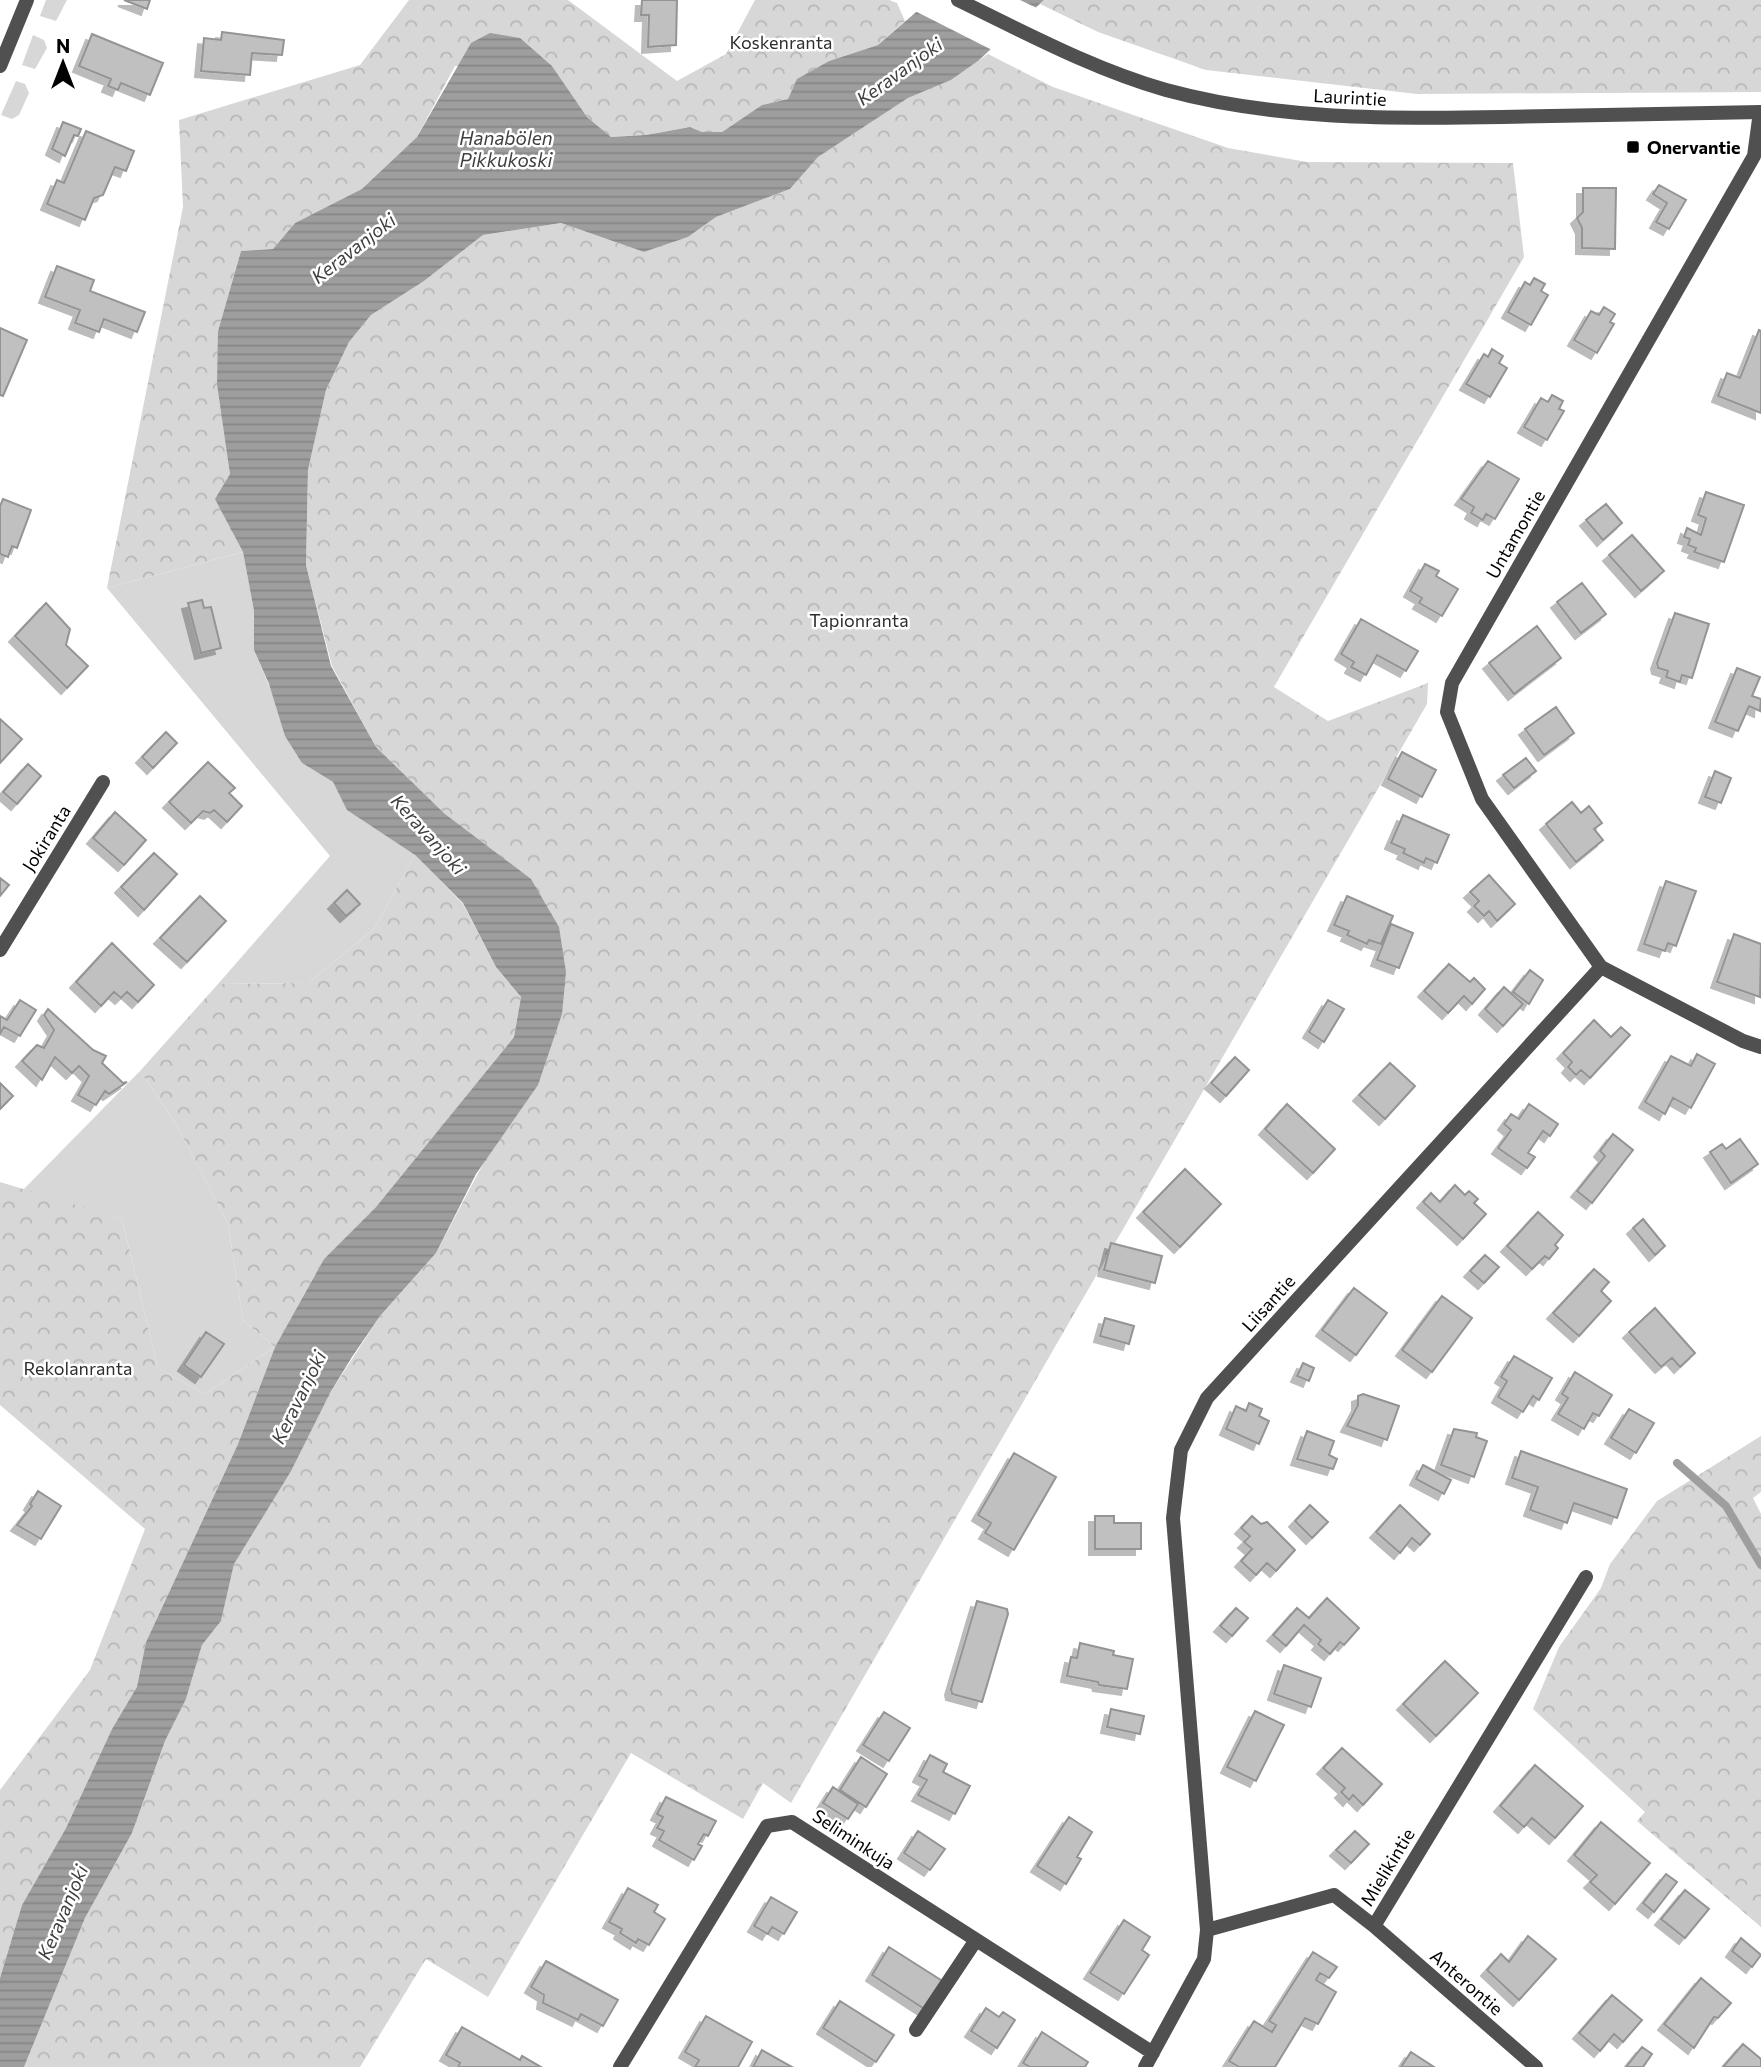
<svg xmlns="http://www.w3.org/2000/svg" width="1761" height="2067" viewBox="0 0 1761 2067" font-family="Commissioner,sans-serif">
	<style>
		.grass { fill: #d7d7d7 }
		.forest { fill: url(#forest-crowns) }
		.water { fill: url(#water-rules) }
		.pier { fill: #fff }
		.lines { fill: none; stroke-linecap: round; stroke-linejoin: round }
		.stream { stroke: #9e9e9e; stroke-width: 8 }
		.building { fill: #c0c0c0; stroke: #949494; stroke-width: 2; filter: url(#shadow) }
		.minor { stroke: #505050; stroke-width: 14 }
		.tertiary { stroke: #505050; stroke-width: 14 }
		.poi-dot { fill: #000; stroke: #fff; stroke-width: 2.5 }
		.labels { text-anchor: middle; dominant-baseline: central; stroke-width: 5; stroke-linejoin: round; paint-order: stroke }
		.park-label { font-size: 18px; fill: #2e2e2e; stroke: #fff }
		.street-label { font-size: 18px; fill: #000; stroke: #fff }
		.poi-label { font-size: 18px; font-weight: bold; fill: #000; stroke: #fff; text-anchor: start }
		.water-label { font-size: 19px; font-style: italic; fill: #3f3f3f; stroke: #fff }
	</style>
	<defs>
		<pattern id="forest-crowns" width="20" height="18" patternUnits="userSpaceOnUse" patternTransform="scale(1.75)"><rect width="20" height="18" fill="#d7d7d7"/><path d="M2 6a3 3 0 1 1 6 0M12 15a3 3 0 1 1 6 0" fill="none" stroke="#b7b7b7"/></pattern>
		<pattern id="water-rules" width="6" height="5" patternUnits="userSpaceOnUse" patternTransform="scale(1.75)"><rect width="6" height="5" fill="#9e9e9e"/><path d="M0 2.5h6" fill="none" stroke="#868686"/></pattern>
		<filter id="shadow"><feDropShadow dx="-6" dy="6" stdDeviation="0" flood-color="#0004"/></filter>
	</defs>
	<rect width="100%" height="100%" fill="#fff"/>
	<path class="grass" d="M46,0H67L56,21L40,16Z
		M33,35L44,40L47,48L35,69L22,65Z
		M16,81L25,84L29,93L19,115L12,119L1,115Z
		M243,552L254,611V650L302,763L333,782L348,810L415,855L374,929L308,983L218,984L330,856L107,588Z
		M140,1071L176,1124L228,1224L243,1320L275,1347L205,1394L158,1368L122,1219L22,1191Z"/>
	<path class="forest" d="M409,0H568L677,81L726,54L755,0H889L897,3L905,21L878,45L829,61L798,79L788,99L762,105L722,132H702L690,127L646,135L611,137L587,117L552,66H455L417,137L362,190L295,223L273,249L241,251L218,331L230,474L216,499L243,552L107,588L183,207L179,120L360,65Z
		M1044,0H1761V92L1417,94L1206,70L1098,32L1040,4Z
		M988,54L1053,87L1228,148L1307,162L1513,163L1524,257L1274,687L1328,721L1428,683L1427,704L791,1803L763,1783L743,1819L631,1753L488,1997L426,1959L360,2067H24L85,1918L132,1833L165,1741L186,1699L202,1645L221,1621L234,1564L330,1393L380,1316L436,1253L562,1014L486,847L445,814L376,747L332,666L306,565L308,470L326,390L349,342L371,315L424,281L483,235L561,223L644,252L688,237L716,217L790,189L818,157L908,98L951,80Z
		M415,855L463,904L496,967L521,997L514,1037L376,1207L324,1259L275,1347L238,1444L146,1642L138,1687L112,1729L66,1828L22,1905L0,1978V1790L90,1670L145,1529L0,1405V1182L122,1219L158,1368L205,1394L275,1347L243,1320L228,1224L176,1124L140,1071L218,984L308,983L374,929Z
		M1761,1436V1492L1753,1498L1761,1514V1927L1637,1821L1645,1812L1533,1709L1559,1647L1601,1588L1610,1564L1657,1501Z"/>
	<path class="water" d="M930,0H1044L978,61L951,80L908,98L818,157L790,189L716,217L688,237L644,252L561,223L483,235L424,281L371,315L349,342L326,390L308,470L306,565L331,666L376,747L445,814L531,879L559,927L566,972L562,1014L538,1085L476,1174L436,1253L380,1316L352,1357L330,1393L291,1471L234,1564L221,1621L202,1645L186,1699L165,1741L132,1833L85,1918L24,2067H0V1978L22,1905L66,1828L112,1729L137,1687L146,1642L238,1444L275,1347L324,1259L376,1207L514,1037L521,997L496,967L463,903L415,855L347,810L333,782L302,763L285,736L269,684L254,650V611L243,552L215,499L230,474L217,384L218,331L241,251L273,249L295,223L362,189L417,137L471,43L490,33L520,38L552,66L587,117L611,137L646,135L690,127L702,132H722L762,105L788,99L797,79L829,61L878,45Z"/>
	<path class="pier" d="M925,0H1020L1039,9L994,51L913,10Z"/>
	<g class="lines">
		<path class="stream" d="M1677,1463L1726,1506L1761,1565"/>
	</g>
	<path class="building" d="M124,0H150L147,9Z
		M642,0H677L676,45L648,47L649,15H641Z
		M222,32L284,40L282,55L252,53L250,75L201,71L204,38L221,40Z
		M92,34L163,63L150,95L121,83L118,90L108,86L111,79L79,66Z
		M63,122L81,129L78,136L74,135L65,156L52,149Z
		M86,131L134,151L126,171L115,167L103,195L94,198L85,220L47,204L57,180L64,183Z
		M1659,185L1686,200L1669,229L1656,222L1667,203L1653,194Z
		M1583,188H1616L1615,249L1582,248V228L1577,218L1583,212Z
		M57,266L94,280L90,291L145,312L137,332L104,319L99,332L75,323L80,310L45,297Z
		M1534,278L1545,284L1541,291L1548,295L1531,325L1508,312L1525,282L1530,285Z
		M1604,307L1615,314L1610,322L1614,324L1597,353L1574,340L1591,311L1599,315Z
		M0,328L27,340L3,396L0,395Z
		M1759,330L1761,331V413L1718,396L1727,373L1740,378Z
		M1492,349L1503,356L1499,363L1507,368L1490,397L1466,384L1484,354L1488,357Z
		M1552,395L1563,401L1559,409L1564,411L1547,440L1524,427L1541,398L1548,402Z
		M1488,461L1519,479L1495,519L1486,514L1483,520L1471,513L1474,507L1461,499Z
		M1706,492L1744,505L1724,562L1694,552L1696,548L1688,545L1690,539L1684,537L1687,528L1701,535L1706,518L1698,515Z
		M3,499L31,510L17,548L12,546L8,557L0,554V506Z
		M1606,504L1622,523L1603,540L1586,520Z
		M1632,535L1664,571L1641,591L1609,555Z
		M1425,564L1439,571L1436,576L1458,589L1442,616L1419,603L1422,598L1410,591Z
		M1582,583L1606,614L1581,633L1557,602Z
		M202,600L204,608L211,607L221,648L201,653L188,603Z
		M46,603L70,629L66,645L88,666L67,688L15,636Z
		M1675,613L1709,624L1692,678L1682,675L1680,682L1666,677L1668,671L1658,668L1657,663Z
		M1361,619L1418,651L1406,671L1377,655L1366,675L1351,667L1354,662L1341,654Z
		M1537,626L1561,658L1514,694L1489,663Z
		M1737,668L1760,677L1752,696L1761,699L1760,711L1749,706L1738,731L1715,722Z
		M1556,707L1574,733L1544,755L1525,729Z
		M0,719L22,739L0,763Z
		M166,732L177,743L153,768L142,757Z
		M1402,752L1436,770L1422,797L1388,779Z
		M1526,758L1536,771L1514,788L1503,775Z
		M208,762L235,788L229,793L242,806L227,822L214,810L210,813L203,811L191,823L169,802Z
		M28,764L41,776L17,804L3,792Z
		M1715,771L1731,778L1721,803L1705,797Z
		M1572,802L1581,813L1589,806L1602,823L1594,829L1603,840L1576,862L1546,824Z
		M115,812L146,840L124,865L93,838Z
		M1403,815L1449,835L1437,863L1426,858L1424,863L1403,853L1405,849L1391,843Z
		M154,853L177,874L144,910L121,887Z
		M1489,875L1515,904L1497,921L1489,911L1484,916L1474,906L1479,901L1470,892Z
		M0,878L9,885L0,896Z
		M1666,881L1696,891L1676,946L1668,943L1665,951L1644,944Z
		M347,890L360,904L346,916L334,903Z
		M200,896L226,921L187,962L160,938Z
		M1347,896L1393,916L1381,944L1369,940L1367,944L1347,935L1349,931L1334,925Z
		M1391,924L1413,933L1399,968L1377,960Z
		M1734,934L1761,944L1760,997L1717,982Z
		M112,943L154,985L138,1002L127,992L121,998L114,992L101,1006L76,982Z
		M1449,964L1470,982L1474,978L1485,989L1472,1004L1464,996L1448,1013L1424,991Z
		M1530,970L1543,980L1529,1004L1513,992Z
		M1504,987L1523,1004L1503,1026L1485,1009Z
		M20,1000L36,1010L20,1036L4,1027L0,1034V1016L7,1020Z
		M1328,1000L1344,1009L1324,1042L1309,1032Z
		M48,1009L93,1050L106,1056L102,1063L123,1083L127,1082L109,1094L105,1091L96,1105L78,1095L89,1076L79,1066L72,1073L55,1057L42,1080L22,1061L37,1045L44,1048L54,1030L44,1015Z
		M1594,1020L1611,1037L1621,1027L1630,1035L1590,1078L1581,1070L1576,1075L1568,1067L1572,1062L1563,1053Z
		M1697,1054L1715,1064L1691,1108L1673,1098L1665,1114L1645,1102L1671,1056L1691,1066Z
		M1235,1057L1249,1070L1226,1096L1211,1083Z
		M1390,1063L1415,1086L1385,1119L1359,1095Z
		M0,1083L13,1096L0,1109Z
		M1287,1104L1335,1149L1313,1173L1265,1129Z
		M1529,1104L1558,1124L1550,1136L1543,1131L1528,1153L1535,1157L1527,1168L1498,1148L1511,1130L1504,1124L1511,1114L1519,1119Z
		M1613,1134L1633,1150L1592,1203L1577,1191L1605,1156L1600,1151Z
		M1740,1139L1758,1164L1731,1183L1710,1152L1722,1144L1726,1149Z
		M1185,1169L1221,1204L1180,1247L1143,1212Z
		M1455,1185L1465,1195L1469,1191L1478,1199L1474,1203L1486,1214L1463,1239L1423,1202L1431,1193L1440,1202Z
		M1538,1212L1563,1235L1555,1245L1558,1248L1549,1259L1545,1256L1532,1269L1507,1246Z
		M1643,1219L1665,1246L1655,1255L1633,1228Z
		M1111,1243L1162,1256L1155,1283L1104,1270Z
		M1485,1255L1499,1267L1484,1283L1470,1271Z
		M1594,1269L1609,1282L1601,1291L1611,1301L1579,1336L1553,1313Z
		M1354,1288L1387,1313L1356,1355L1322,1330Z
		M1442,1296L1472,1318L1432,1372L1402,1350Z
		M1655,1308L1695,1353L1680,1367L1672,1358L1661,1367L1629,1332Z
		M1105,1318L1134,1326L1129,1344L1100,1336Z
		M206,1332L224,1344L201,1377L184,1365Z
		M1514,1356L1552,1378L1539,1400L1533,1396L1523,1412L1498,1397L1507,1381L1501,1377Z
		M1303,1363L1314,1368L1309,1381L1297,1376Z
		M1575,1372L1612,1395L1599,1416L1593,1413L1584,1429L1558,1414L1568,1398L1562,1394Z
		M1363,1394L1399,1406L1387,1440L1347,1426L1358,1405V1396Z
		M1249,1403L1262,1409L1259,1416L1269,1421L1259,1444L1226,1429L1236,1406L1246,1411Z
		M1629,1409L1654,1423L1636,1453L1611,1438Z
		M1454,1429L1477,1433L1476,1437L1487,1441L1474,1477L1441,1465Z
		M1307,1431L1334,1441L1329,1455L1337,1459L1333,1469L1297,1459Z
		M1521,1451L1627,1489L1617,1518L1574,1503L1567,1523L1530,1510L1538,1487L1512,1478Z
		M1014,1453L1056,1477L1014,1550L985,1533L991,1523L978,1515Z
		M1423,1465L1451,1480L1444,1494L1416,1479Z
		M38,1491L61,1506L41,1539L17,1525L32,1506L30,1504Z
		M1310,1505L1328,1522L1312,1538L1295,1521Z
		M1400,1505L1430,1534L1420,1545L1412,1538L1400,1553L1376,1532Z
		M1095,1516H1114V1523H1141V1549H1095Z
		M1252,1516L1261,1524L1267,1522L1295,1550L1276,1571L1267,1563L1256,1575L1241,1561L1252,1549L1244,1542L1250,1536L1241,1528Z
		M1327,1598L1359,1628L1344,1645L1340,1642L1330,1654L1318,1644L1321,1640L1304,1625L1286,1646L1273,1635L1297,1608L1309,1618Z
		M977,1601L1007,1609L1008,1614L982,1702L952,1694L951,1689Z
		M1236,1608L1248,1618L1232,1636L1220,1626Z
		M1080,1643L1114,1651L1113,1655L1133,1659L1127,1689L1099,1685L1098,1682L1067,1676L1071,1657L1077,1658Z
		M1445,1661L1478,1693L1436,1736L1403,1704Z
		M1284,1665L1321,1678L1311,1707L1274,1694Z
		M1111,1709L1144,1716L1140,1734L1107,1727Z
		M1255,1711L1284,1725L1256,1781L1227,1767Z
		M884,1712L910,1728L889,1761L863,1745Z
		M1342,1748L1382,1784L1363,1805L1353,1795L1349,1800L1341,1792L1345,1788L1323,1768Z
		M930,1755L947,1764L943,1772L970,1786L955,1814L918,1795L927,1780L919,1776Z
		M861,1757L887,1774L866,1807L840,1790Z
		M1535,1765L1583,1806L1555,1838L1532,1818L1524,1827L1500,1806Z
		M833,1787L858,1804L848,1819L823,1803Z
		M666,1797L716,1821L708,1836L704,1834L698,1844L702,1846L694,1860L659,1840L664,1831L657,1828L663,1817L657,1814Z
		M1069,1817L1092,1832L1077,1857L1081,1859L1066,1884L1037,1866Z
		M1601,1822L1650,1863L1615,1904L1590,1882L1597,1875L1574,1855Z
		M918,1831L945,1849L930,1870L904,1853Z
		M1355,1831L1369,1844L1351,1863L1336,1850Z
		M1666,1874L1677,1882L1654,1912L1643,1903Z
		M628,1888L658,1905L654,1912L665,1919L649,1945L638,1939L636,1943L620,1933L622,1929L609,1922Z
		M1685,1890L1709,1909L1685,1938L1661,1919Z
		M771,1897L797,1912L784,1934L772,1927L768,1934L754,1926Z
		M1124,1920L1150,1937L1142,1950L1149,1955L1124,1994L1090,1973Z
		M1528,1936L1556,1959L1519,2000L1487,1970L1501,1954L1509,1962Z
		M1741,1938L1761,1955L1752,1967L1732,1951Z
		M889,1947L944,1982L926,2010L872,1975Z
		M1313,1952L1337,1967L1329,1978L1320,1973L1316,1980L1336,1992L1318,2024L1305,2018L1275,2067H1239L1229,2061L1254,2021L1272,2032L1276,2025L1269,2021Z
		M546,1961L618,2000L603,2026L581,2014L578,2020L543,2003L544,1995L531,1987Z
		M1701,1978L1731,2003L1718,2018L1714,2017L1694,2048L1664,2024Z
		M1612,1995L1642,2020L1623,2042L1614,2034L1600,2051L1579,2033Z
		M840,2001L894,2035L876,2062L823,2028Z
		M986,2008L999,2017L1003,2012L1015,2020L997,2048L971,2031Z
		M706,2016L752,2042L738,2067H695L699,2060L685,2052Z
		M462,2027L520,2060L522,2056L541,2067H458L460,2063L446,2055Z
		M1042,2032L1088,2062L1085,2067H1030L1023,2063Z
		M1743,2044L1761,2059V2067H1723Z
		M1642,2047L1652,2054L1643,2067H1626Z
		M762,2050L792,2067H753Z
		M1411,2052L1434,2067H1401Z"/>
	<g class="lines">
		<path class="minor" d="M0,950L103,782
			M1601,967L1482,799L1447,712L1452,683L1754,156L1760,112
			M1374,1926L1536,2067
			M1207,1930L1173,1518L1181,1450L1207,1398L1601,967L1743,1041L1761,1047
			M916,2030L976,1940
			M620,2067L767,1826L792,1822L1153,2053
			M1145,2067L1204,1959L1207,1930L1334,1895L1374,1926L1586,1577"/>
		<path class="tertiary" d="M958,0C1026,33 1093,69 1166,90C1276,120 1389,119 1502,117C1588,115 1675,114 1761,112
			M0,66L27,0"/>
	</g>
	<rect class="poi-dot" x="1626" y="140" width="14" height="14" rx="3.5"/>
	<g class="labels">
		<g class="park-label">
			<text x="781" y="42">Koskenranta</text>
			<text x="859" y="620">Tapionranta</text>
			<text x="78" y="1368">Rekolanranta</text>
		</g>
		<g class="street-label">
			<text transform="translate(1350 97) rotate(3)">Laurintie</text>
			<text transform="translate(1515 534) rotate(-60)">Untamontie</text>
			<text transform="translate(46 838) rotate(-58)">Jokiranta</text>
			<text transform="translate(1268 1303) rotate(-48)">Liisantie</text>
			<text transform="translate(854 1839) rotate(33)">Seliminkuja</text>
			<text transform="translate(1387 1867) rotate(-59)">Mielikintie</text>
			<text transform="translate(1467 1982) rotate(41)">Anterontie</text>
		</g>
		<g class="poi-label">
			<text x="1647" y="147">Onervantie</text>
		</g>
		<g class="water-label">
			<text transform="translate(899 71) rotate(-36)">Keravanjoki</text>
			<text x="506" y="137">Hanabölen<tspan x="506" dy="22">Pikkukoski</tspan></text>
			<text transform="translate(353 248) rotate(-38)">Keravanjoki</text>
			<text transform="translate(429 834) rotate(48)">Keravanjoki</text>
			<text transform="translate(298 1397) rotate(-64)">Keravanjoki</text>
			<text transform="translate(62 1912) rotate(-67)">Keravanjoki</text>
		</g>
	</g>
	<g transform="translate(63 63)" stroke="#ffffff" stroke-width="5" paint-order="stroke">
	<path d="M0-5L12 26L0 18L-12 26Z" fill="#000000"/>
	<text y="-10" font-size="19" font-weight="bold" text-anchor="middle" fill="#000000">N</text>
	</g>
</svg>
